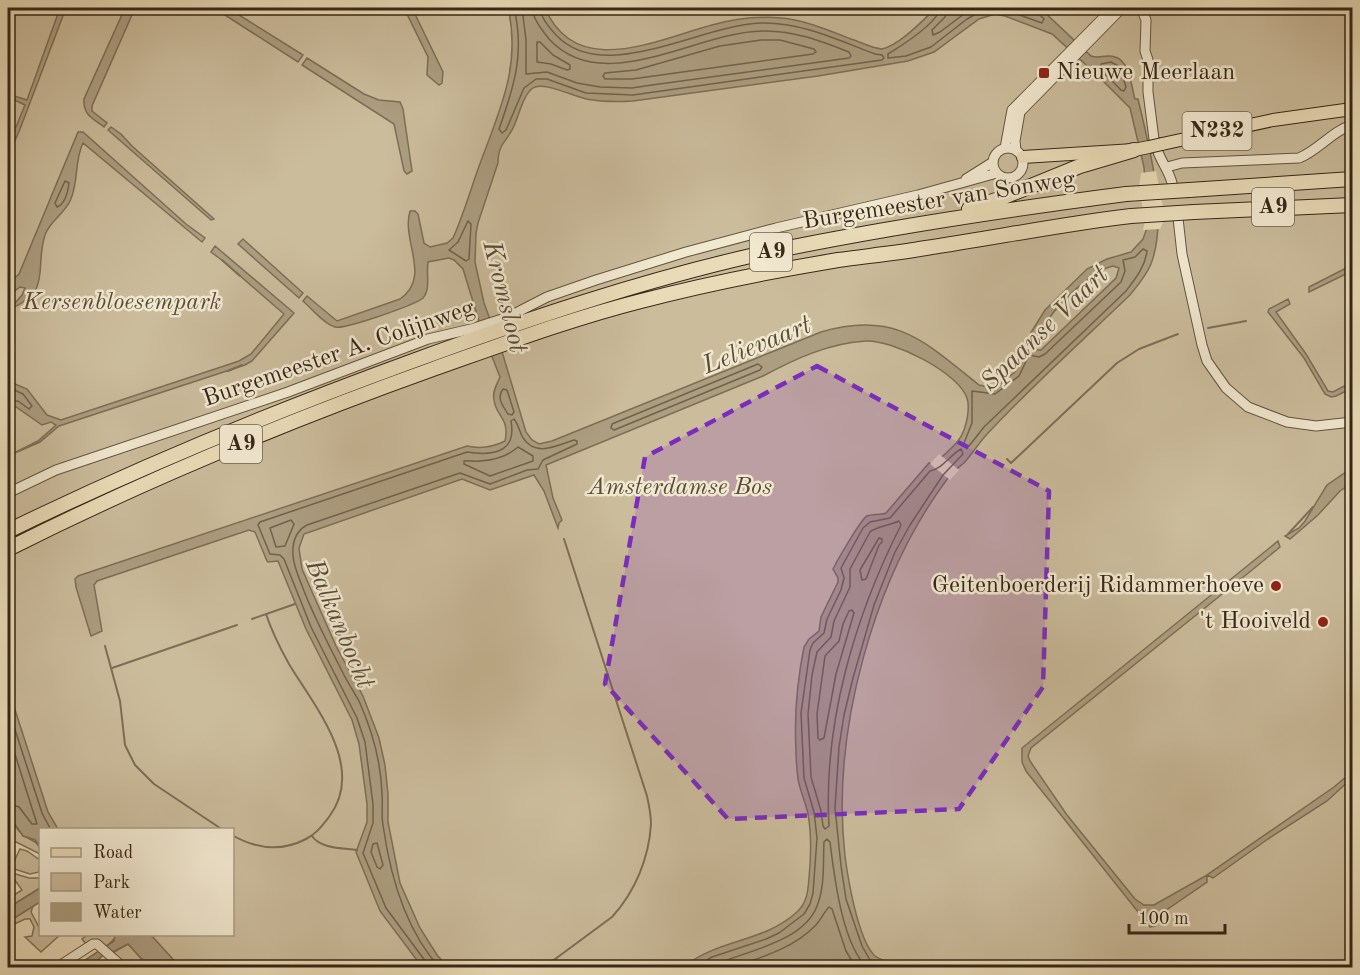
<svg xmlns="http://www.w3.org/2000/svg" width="1360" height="975" viewBox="0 0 1360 975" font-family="'Old Standard TT',serif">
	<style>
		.green { fill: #cbbc9c; stroke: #80725a; stroke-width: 1.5 }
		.water { fill: #ac9e81; stroke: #7d6e57; stroke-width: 1.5; fill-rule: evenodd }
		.pier { fill: #e9dbb7 }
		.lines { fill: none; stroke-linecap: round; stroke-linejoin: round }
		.shore { stroke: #71624c; stroke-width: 1.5 }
		.stream { stroke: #7d6e57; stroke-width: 2 }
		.minor-casing { stroke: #635440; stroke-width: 11 }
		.major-casing { stroke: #362718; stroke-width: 14 }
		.highway-casing { stroke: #362718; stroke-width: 16 }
		.minor { stroke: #f1e8d0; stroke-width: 9 }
		.major { stroke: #e9dbb7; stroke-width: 12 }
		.highway { stroke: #e9dbb7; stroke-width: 14 }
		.major-bridge-casing { stroke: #362718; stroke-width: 14; stroke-linecap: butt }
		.highway-bridge-casing { stroke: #362718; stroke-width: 16; stroke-linecap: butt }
		.major-bridge { stroke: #e9dbb7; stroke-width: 12 }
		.highway-bridge { stroke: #e9dbb7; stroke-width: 14 }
		.marked { fill: #7b2cbf; fill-opacity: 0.2; stroke: #7b2cbf; stroke-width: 4.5; stroke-dasharray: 12 8; stroke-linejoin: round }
		.poi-dot { fill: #8f2418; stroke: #f1e8d0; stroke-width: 2 }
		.labels { text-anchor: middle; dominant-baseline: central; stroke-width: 5; stroke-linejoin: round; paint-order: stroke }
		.shield { fill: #f1e8d0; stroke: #6e614f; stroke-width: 1.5 }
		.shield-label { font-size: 22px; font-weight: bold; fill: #362718 }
		.poi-label { font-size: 24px; fill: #362718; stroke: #f1e8d0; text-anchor: end }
		.street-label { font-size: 24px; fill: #362718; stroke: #f1e8d0 }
		.park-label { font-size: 24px; font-style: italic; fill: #5b4c39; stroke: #f1e8d0 }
		.water-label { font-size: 26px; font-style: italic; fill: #594b38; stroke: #f1e8d0 }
	</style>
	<rect width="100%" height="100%" fill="#e9dbb7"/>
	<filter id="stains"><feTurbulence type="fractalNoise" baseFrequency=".00333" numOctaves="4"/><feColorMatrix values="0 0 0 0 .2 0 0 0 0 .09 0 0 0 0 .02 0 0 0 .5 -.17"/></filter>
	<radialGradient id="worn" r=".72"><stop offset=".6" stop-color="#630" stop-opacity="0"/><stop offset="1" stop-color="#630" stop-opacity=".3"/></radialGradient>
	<path class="green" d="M8,8H1352V967H179L149,935L232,934V830L51,829L8,711Z
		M8,814C12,820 16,829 22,834C30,842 40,839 40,854L8,838Z
		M20,849L27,851L40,860L39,872L30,874L11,868Z
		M9,872L29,878H40V888L8,908V899L22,890Z
		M33,906L31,912L40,929V934L60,935L41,952L25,937L32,936L34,927L30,919H25L8,927V922Z
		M89,934L115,935V938L107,946L86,944L82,939Z
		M128,944L149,967H130L107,951L111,950L114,952Z"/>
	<path class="water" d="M60,8H66L20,129L8,157V148L15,130L8,125V122L16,127L25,105L8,97V94L27,100Z
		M125,8H135L92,106V111L107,123L104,127C92,118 83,115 84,99Z
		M214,8H228L303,55L298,62Z
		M404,8H412L443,72L442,83L439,85L427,75L428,57Z
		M508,8H545C576,81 658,39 712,25C734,19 758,16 781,18C805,20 828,30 851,39C861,42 871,48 882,49C900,45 923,20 936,8H1040L1091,56C1099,59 1106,54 1115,57C1130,61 1131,86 1135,99H1138C1149,147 1169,216 1151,264C1146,276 1138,285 1130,295C1083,340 1034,384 990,431C980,441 973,453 964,463C958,468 952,472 948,478C873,578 831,733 845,856C848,879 858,940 875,956C879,959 886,961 891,964L892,967H684C717,939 763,943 797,912C807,903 808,891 809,878C811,857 812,836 808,814C806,803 800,791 798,779C797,770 796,761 796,752C794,716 797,682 804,647L809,639L819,631L821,617L838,582V578L833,569C837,561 861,519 867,516C872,514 881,515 886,513L929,463L934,465C944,453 959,445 964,430C967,422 970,407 967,398C958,372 893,340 866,341C829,343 795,359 763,376L546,465L553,498L562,520L559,523L558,528L544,491L534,475L490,490L462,479L304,534L299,548L302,569L336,646L363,696L379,738L385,765L388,794V822L400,883L420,928L437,955L448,967H422L380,911L356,852L367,822V804L359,744L352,720L306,629L278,561L268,562L267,561L255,532L249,530L97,581L94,585L102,631L91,636L76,587L75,579L78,576L467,446C480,449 493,447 505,441C510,418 496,417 494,400C492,392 497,384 500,377L482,331L463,269L454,260L449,258L428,262C426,273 431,289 423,298C415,305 343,330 335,327C324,324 312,309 303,301L307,296L337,321L400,299C432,277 401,241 410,211H415L418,214L424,243L430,247L447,243L453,238C463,216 470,192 478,169C498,114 522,67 508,8ZM995,14L1005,16L1052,34L1095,73L1130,108L1144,167L1148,225L1143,239L1131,252L1107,259L1087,269L1045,310L1030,334L1021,362L1015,372L994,388L979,385C925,342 896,310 821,332L552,441L539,444L532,440L526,432L503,355L484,303L475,262L476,233L478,223L498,163C498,143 507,142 514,126C519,115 523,95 533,88C542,81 573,96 586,99C602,102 617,102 633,101L818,76L908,61L934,52L979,19ZM1113,266L1119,268L1116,278L1041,350H1036L1035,346C1038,337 1042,328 1048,320C1059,303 1093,270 1113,266Z
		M307,58L364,94L379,100L400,102L403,109L412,171L407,174L404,171L394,124L302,65Z
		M111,127L121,134L132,146L214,219L211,220L108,130Z
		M78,132H83L186,224L205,238L202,242L83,143C74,161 79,183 70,201C64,214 49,222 45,235C34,269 53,291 10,309L22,295L25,288L20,287L8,296V284L19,274Z
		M243,239L303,293L299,298L238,244Z
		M215,246L294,313L252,361L245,365L59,426L40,442L8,456L38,441L56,425L51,422L42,425L16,407H8V381L27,389L47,415L61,420L239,361L251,354L284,314L223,261L211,252Z
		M1352,265V271L1309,292V287Z
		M1288,299L1290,304L1276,312L1306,354L1328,391L1333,392L1352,382V388L1336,396L1331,397L1325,394L1304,358L1268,312L1269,309Z
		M1352,468V483L1340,491L1318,515L1290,539L1285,536L1299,528L1305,521L1327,485Z
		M1278,541L1280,547L1257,566L1031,748L1028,756L1030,761L1067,815L1135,899L1144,905H1154L1207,875V882L1165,911L1155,926L1150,927L1026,771L1022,762V748Z
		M8,688L48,812L58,829L40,830V847L35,840L23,836L8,814Z
		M1352,766V778L1327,801L1268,839L1213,878L1207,875L1334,787L1347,776Z
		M40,888V902L8,922V908Z
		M115,934L151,935L180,967H149L128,944L113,952L109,950L90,967L73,968L114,941Z"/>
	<path class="pier" d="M1156,171L1165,218L1160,229L1143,230L1145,221L1139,187L1141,173Z
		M939,454L959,470L950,480L930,464Z"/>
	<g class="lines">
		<path class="shore" d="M514,8C525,53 514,87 499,129L502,133L506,130L524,88L536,79H547L586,93L633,95L882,60L884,58L882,55L875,54C838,40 801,22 761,23C700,25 604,86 556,35C549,27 541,18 540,8
			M522,8L526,40V74L547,72L577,83L600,87L632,88L652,85L849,58L851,56L849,52C821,41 793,30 762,31C696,32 603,98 549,39C542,30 533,19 532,8
			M940,8C938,23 901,46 888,54V58L906,56L931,47L967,19L985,9L1006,10L1042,23L1044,19L1038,13L1037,8
			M948,8L945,17L932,30L933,35L940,32L972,8
			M761,40H780L814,49L816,52L813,54L632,79H605L603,76L605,73L636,70L720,46Z
			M537,42H540L553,55L570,65V69L567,70L551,64L537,62Z
			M1111,62L1120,67L1126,87L1124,91L1121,90L1099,68L1101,64Z
			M65,181L69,183C68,191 65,204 57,207L55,203Z
			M468,221L471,224L469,259L466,261L449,250L458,242Z
			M1143,249L1147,251C1145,267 1136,278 1126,291L984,427L969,446H965L964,443L972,423V391L995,394L1019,376L1029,355L1039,357L1045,354L1121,282L1125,271L1123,260L1135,257Z
			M758,364L762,367L760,370L614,430L611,428L612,424Z
			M8,387L23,394L32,406L29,409L18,401H8
			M503,389L507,390L514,412L512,415L508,414C503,406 496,398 503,389Z
			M518,447L533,456V461L490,476L464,464V461C470,460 474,462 480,461C494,460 508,456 518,447Z
			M291,520L294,524L285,546L276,547L270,528Z
			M899,521L901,525C855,616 823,723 829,826L825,829L823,826L821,811L811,777L808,714L812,675L817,652L831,637L834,621L850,587V569L870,532C875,527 891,525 899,521Z
			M879,538L882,539V542L879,545L866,579L862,580L860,570Z
			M852,610L854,613L836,674L824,738L820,740L818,738L817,714L825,656L839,641L843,624L849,611Z
			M8,708L42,813L51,830
			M8,732L37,824H32L19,807L8,803
			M377,843L383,865L380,869L377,867L371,852L373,844Z
			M427,968L426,962L386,908L363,853L373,823V804L365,742L357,718L311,627L284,559L280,555L270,554L258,525L260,522L467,452C492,456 517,453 511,421L514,419C518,424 519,430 522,436C534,458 556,446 574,440L577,441V444L543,460L538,469L527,470L490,484L460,473L307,525C296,531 292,543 293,556C294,568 300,580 304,591C315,619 329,646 343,673C348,683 354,692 359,701C372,730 381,762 382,794C383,804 381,815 383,825C390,875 405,930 440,968
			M693,968L712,957L766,939L779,933L804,914L810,904L813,893L817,838L814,812L804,778L801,713L810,650L813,643L824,633L827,619L841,590L844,578L841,568L863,528L870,522L890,518L930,471C942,469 950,455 961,449L963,454L943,475L910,525L895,552L874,605L853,678L844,715L839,747L835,808L841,866L846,899L862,946L870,960L885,968
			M707,968C739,952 803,944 817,906C825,887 823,862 824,842L827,839L830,842C834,874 842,946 868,968
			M731,968C762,957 792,949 815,926C821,920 824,912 829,907L832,909L846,951L856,968"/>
		<path class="stream" d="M222,260L240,276
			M1208,328L1246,321
			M228,371L242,365
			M1007,459L1011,463L1117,363L1139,349L1178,334
			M1288,534L1313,507
			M252,619L295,604
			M105,646L120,701L125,745L135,765L154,784L223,830
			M112,668L237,625
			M232,835C256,849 281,852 306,839C316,834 322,826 329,817C367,767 314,706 289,664C280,648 272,632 266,614
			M312,836C321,849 342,848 357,850
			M543,968L612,917C635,892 649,858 651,824C651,815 649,805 647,796L564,539"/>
		<defs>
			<path id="minor" d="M1141,8L1146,20L1145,51L1148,60V92L1154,139
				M993 163a15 15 0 1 1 30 0a15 15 0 1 1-30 0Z
				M1005,148L1012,110L1113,8
				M1016,150L1015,141L1020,112L1122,8
				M1158,152C1162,163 1169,171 1172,183
				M1167,167L1182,163L1299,158C1319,150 1332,131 1352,125
				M966,179L993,162
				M1178,218L1182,254L1202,345L1207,361L1226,388L1248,407L1287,422L1316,426L1352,422
				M8,493L56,470L288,392L428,339L471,329L508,317L547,297L596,280L686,252L776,228L918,195L997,173
				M56,968L93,944H97L124,968"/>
			<path id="major" d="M1162,144L1273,120L1352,109
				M1023,157L1134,150L1149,147"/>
			<path id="highway" d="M1189,190L1352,179
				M969,209L999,199L1080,166L1134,150
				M1194,212L1352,205
				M8,531C139,467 273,412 410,362C524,320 640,281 759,254C881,228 1003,210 1126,194
				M8,549C145,480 288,421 433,369C501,345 570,319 641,301C706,284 772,271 838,260C867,256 897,253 926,248C994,238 1062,224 1131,216"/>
		</defs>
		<use href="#minor" class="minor-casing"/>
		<use href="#major" class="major-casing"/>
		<use href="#highway" class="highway-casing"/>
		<use href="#minor" class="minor"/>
		<use href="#major" class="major"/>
		<use href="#highway" class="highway"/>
		<defs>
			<path id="major-bridge" d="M1149,147L1162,144"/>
			<path id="highway-bridge" d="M1126,194L1189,190
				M1131,216L1194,212"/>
		</defs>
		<use href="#major-bridge" class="major-bridge-casing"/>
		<use href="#highway-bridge" class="highway-bridge-casing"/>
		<use href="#major-bridge" class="major-bridge"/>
		<use href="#highway-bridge" class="highway-bridge"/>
	</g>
	<path class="marked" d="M817,366L1049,491L1043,687L959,809L728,819L605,684L645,457Z"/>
	<g class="poi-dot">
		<rect x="1038" y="67" width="12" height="12" rx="3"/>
		<circle cx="1276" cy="586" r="6"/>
		<circle cx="1323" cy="622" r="6"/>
	</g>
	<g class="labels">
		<g class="shield">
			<rect x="1182.5" y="112" width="69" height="38" rx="4.5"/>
			<rect x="1252" y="188" width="42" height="38" rx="4.5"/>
			<rect x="750" y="233" width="42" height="38" rx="4.5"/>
			<rect x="220" y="425" width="42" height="38" rx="4.5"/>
		</g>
		<g class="shield-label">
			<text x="1217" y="131">N232</text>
			<text x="1273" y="207">A9</text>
			<text x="771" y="252">A9</text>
			<text x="241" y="444">A9</text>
		</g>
		<g class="poi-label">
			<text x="1056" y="73" text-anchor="start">Nieuwe Meerlaan</text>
			<text x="1264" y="586">Geitenboerderij Ridammerhoeve</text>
			<text x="1311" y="622">'t Hooiveld</text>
		</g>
		<g class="street-label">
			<text transform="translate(939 201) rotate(-9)">Burgemeester van Sonweg</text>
			<text transform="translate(339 354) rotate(-19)">Burgemeester A. Colijnweg</text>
		</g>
		<g class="park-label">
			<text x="122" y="303">Kersenbloesempark</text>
			<text x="680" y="488">Amsterdamse Bos</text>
		</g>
		<g class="water-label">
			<text transform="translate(504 297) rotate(76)">Kromsloot</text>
			<text transform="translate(1045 329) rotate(-44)">Spaanse Vaart</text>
			<text transform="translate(757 346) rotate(-22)">Lelievaart</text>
			<text transform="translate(339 624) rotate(67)">Balkanbocht</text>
		</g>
	</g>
	<rect width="1360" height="975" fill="none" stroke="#e9dbb7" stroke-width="30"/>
	<rect x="9" y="9" width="1342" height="957" fill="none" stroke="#362718" stroke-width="3"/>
	<rect x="15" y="15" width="1330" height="945" fill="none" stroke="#362718" stroke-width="1.5"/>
	<rect x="39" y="828" width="195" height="108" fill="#f1e8d0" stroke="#a69b86" stroke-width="1.5"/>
	<rect x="51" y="848" width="30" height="9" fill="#e9dbb7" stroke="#a69b86" stroke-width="1.5"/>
	<text x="93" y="858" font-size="18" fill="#362718">Road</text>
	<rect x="51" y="873" width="30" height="18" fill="#cbbc9c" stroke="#a69b86" stroke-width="1.5"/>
	<text x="93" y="888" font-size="18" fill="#362718">Park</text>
	<rect x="51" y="903" width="30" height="18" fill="#ac9e81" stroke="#a69b86" stroke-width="1.5"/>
	<text x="93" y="918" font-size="18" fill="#362718">Water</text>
	<path d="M1129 924v9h96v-9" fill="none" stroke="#362718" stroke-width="3"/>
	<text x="1138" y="924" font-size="18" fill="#362718" stroke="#f1e8d0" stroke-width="4.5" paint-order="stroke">100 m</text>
	<rect width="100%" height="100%" filter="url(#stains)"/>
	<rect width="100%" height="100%" fill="url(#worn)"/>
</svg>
